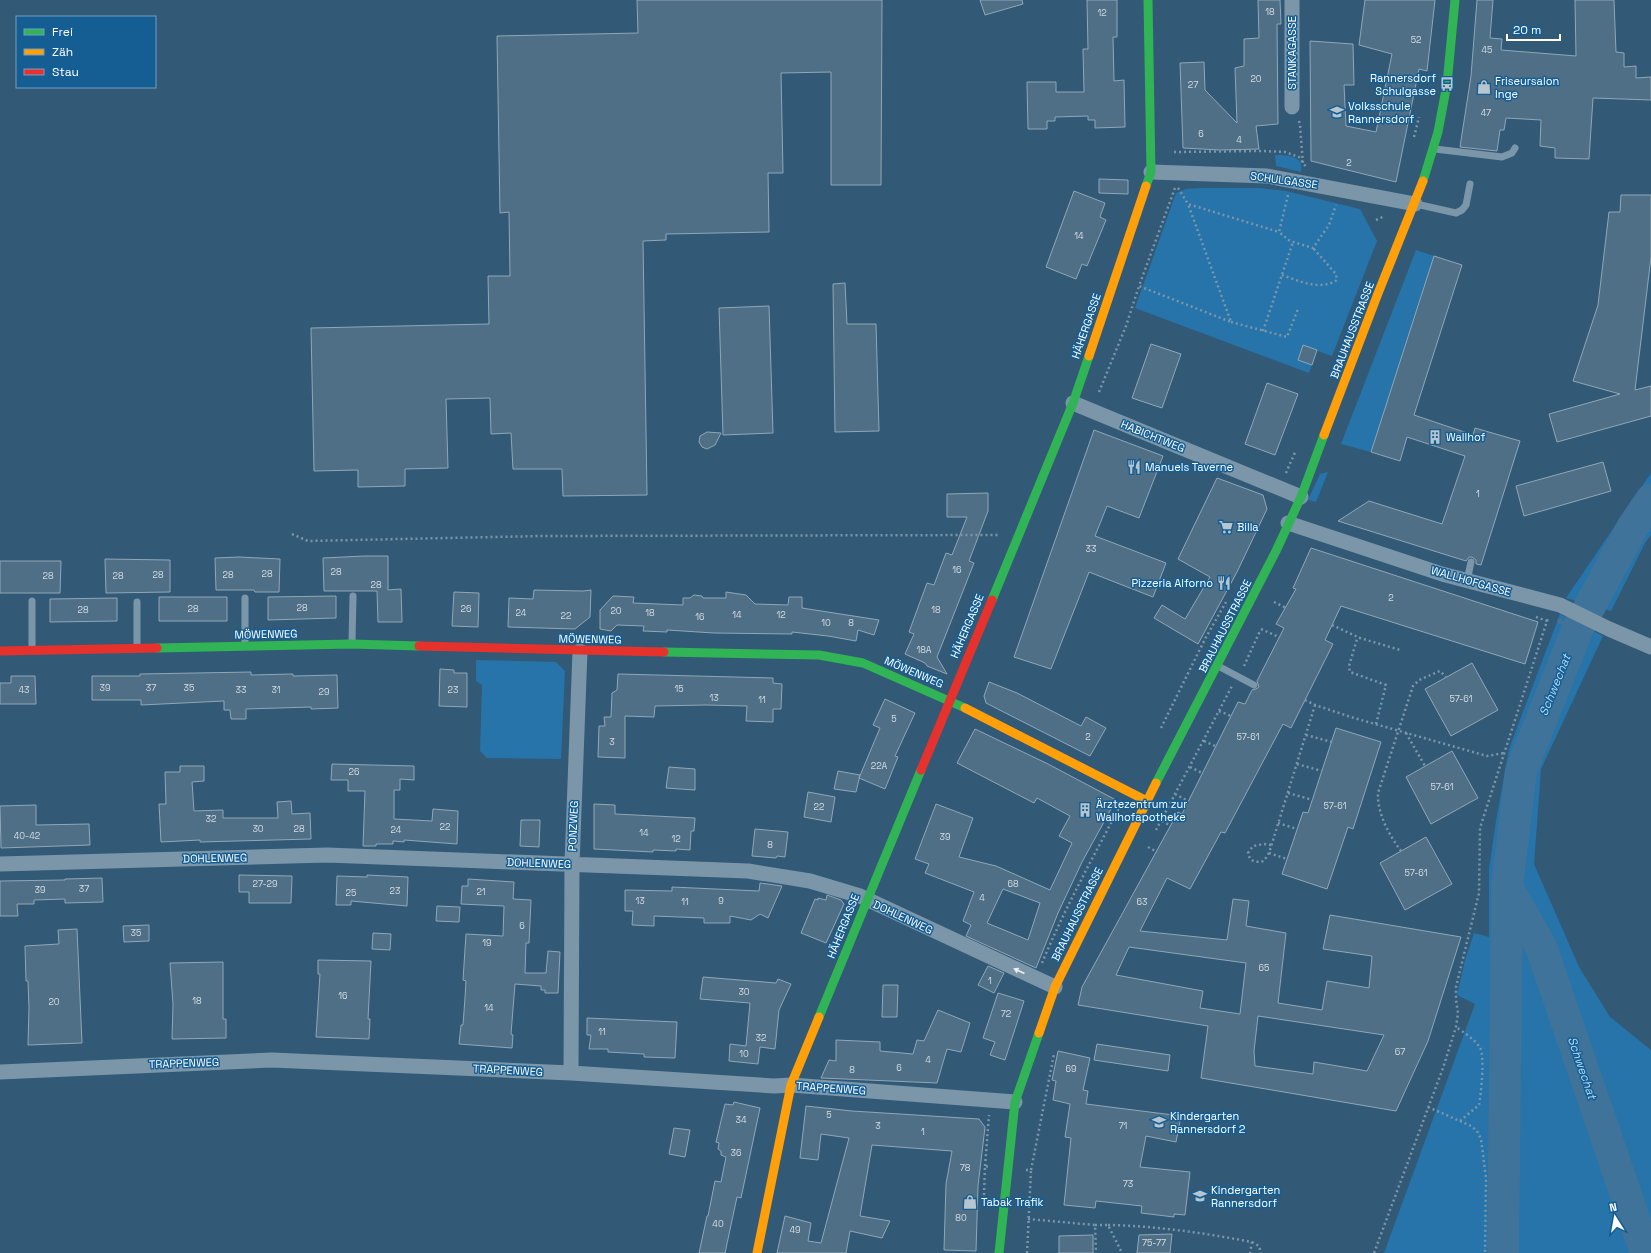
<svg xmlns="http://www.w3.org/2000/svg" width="1651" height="1253" viewBox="0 0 1651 1253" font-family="'Space Grotesk',sans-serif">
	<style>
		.green { fill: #2674a9 }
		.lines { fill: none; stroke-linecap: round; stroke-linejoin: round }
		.stream { stroke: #407399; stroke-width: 5.5 }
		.river { stroke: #407399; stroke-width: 32 }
		.building { fill: #4f6f86; stroke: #90a7b7; fill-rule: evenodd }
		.path { stroke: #7b96a9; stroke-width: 2.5; stroke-dasharray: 2 3; stroke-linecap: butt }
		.lane { stroke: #7b96a9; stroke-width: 7 }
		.street { stroke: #7b96a9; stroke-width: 15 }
		.fast { stroke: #30b455; stroke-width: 9 }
		.slow { stroke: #ff9f0a; stroke-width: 9 }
		.jam { stroke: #e5322d; stroke-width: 9 }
		.oneway { fill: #ebeff2 }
		.labels { text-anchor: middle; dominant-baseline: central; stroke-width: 3; stroke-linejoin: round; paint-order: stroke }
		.number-label { font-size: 9px; fill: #d3dbe1 }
		.street-label { font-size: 11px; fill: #fff; stroke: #155e94 }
		.poi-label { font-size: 11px; fill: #fff; stroke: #155e94; text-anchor: start }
		.water-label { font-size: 12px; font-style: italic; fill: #b1dcf8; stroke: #155e94 }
	</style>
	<rect width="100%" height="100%" fill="#325a77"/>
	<path class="green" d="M1275,155C1286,155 1305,155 1301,172L1276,166Z
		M1200,188H1260L1286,191L1360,209L1377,241L1332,356L1303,346L1298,359L1312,365L1309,373L1135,308L1176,193L1186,189Z
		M1416,250L1434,256L1371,452L1341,444Z
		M1328,472L1316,502L1308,500L1320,474Z
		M1651,473V535L1645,543L1611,611L1566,598Z
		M1560,614L1603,636L1541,769L1534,864L1579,967L1610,1017L1651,1050V1253H1384L1475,1004L1457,995L1465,960L1474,933L1489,937V869L1496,821L1509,749Z
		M476,660L556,662L565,671L561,759L487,758L480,751L482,685L476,681Z"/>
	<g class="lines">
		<path class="stream" d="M1560,621L1578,628"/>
		<path class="river" d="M1507,887L1541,947L1646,1253
			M1503,1253L1507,887L1521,771L1578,628L1632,528L1651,500"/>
	</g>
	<path class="building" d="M637,0H882L881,185H831V72L781,73L783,173H768L769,232L666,234V240L643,241L647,495L563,496L562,469H513L511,433L491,434L490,398L446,399L448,468L405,469V486L358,487V470L314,471L311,328L489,324L488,276H510L509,212L500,213L497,36L638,33Z
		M980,0H1022L1023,4L985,15Z
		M1087,0H1117V37H1113L1114,81L1124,80L1125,127L1095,128V120H1088V116L1055,117V121H1047V129H1028L1027,82H1056V92H1084L1083,49H1088Z
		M1258,0H1280L1281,24H1277L1278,124L1256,126L1259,149L1220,150L1183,148L1180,63L1204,62L1205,90L1237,123L1235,68L1244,66V39L1259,38Z
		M1365,0H1435L1427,71L1419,69L1396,182L1311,161L1310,41L1353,44L1354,85H1344L1346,126L1376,132L1392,54L1359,45Z
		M1477,0H1493L1490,38L1502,39L1501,50L1576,56L1575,0H1614L1616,52L1624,53V67L1636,66V78L1651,77V100L1593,98L1589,159L1555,158V148L1540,146L1541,120L1506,118L1504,130H1500L1497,151L1460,147L1471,76Z
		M1099,179L1128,180V194L1099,193Z
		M1074,191L1105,203L1100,217L1106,220L1087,266L1082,264L1076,279L1046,267Z
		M1621,195H1651V257L1635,390L1651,386V416L1557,442L1549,414L1620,394L1573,381L1598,305L1609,212H1620Z
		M1434,256L1462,265L1414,415L1473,435L1475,428L1520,441L1481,565L1476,564V560L1472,557H1469L1466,561L1338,521L1369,501L1442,524L1465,456L1407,437L1400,461L1371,452Z
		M845,283L847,324H876L879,431L835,432L833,284Z
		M769,306L773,433L723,435L719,308Z
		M1151,344L1181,354L1162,408L1132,398Z
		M1303,345L1317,350L1312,365L1298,360Z
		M1267,383L1298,394L1275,455L1245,444Z
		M1094,430L1163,456L1139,518L1107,506L1095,536L1166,563L1153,597L1089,572L1051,669L1014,657Z
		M707,432L721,433L715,445L707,449L702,447L699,442L700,436Z
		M1603,462L1611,491L1524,516L1516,486Z
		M1217,478L1263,495L1267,509L1237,572L1198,644L1154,618L1162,605L1185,619L1210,577L1178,559Z
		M988,493V511L969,561L974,563L937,657L947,674L927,666L925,663L905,654L914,634L909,632L927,583L934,585L946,553L952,555L967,517H947V494Z
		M1311,548L1538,622L1525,664L1341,606L1325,640L1333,644L1291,728L1283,724L1225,833L1221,832L1190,889L1167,878L1140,931L1227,940L1233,899L1249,901L1246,926L1286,933L1278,1003L1322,1010L1327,981L1369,988L1372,956L1323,949L1330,915L1461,937L1428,1041L1396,1111L1201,1078L1208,1026L1078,1005L1082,987L1178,812L1182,814L1238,702L1245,704L1252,690L1256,689L1259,687L1257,681L1284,628L1276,624L1296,589L1293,588ZM1129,947L1246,963L1240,1014L1200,1008L1203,991L1116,975ZM1258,1016L1384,1035L1367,1071L1314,1062L1313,1074L1255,1066L1254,1051Z
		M364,556H388V590L401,589L402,622H378L377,591H324L323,558Z
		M239,557L280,559L279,592H255L254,590H216L215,558Z
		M105,559L170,560V592L106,593Z
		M0,561H61L60,593H0Z
		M534,590L583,591L591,590L590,617L575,629L508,627L509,598L533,599Z
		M454,592L479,593L478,627L452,626Z
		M726,592L746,595L755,604L788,605L789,597H802V608L879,620L874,635L858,630L856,641L828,636L792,632V634L714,633L667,630V632L643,631L644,626L617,625L611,631L600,629V610L613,596L634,597L633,603L683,605V598H690L694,595L702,596L703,598H726Z
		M336,596V618L268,620V597Z
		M159,597H227V621H159Z
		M117,598V621L50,622V599Z
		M1472,663L1498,710L1451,736L1425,689Z
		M440,669L454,670V673H467V707L439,706Z
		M251,672V675L293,674V676L337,675L338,708L311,709V707L246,709V719H231L230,710H224V701L141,705V700H92V676H140V674Z
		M618,674L773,678V683L782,684L781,709H773V722L746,721L747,706L706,705L655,706L654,717L625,716V758L598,757L599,726H605L604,717H611L612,693L617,690Z
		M11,676H35L36,704H0V683H11Z
		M989,682L1017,693L1081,726L1086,717L1106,728L1090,756L986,703L984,696Z
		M885,699L915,713L895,756L898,757L885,789L859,778L880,728L873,725Z
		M1336,728L1381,742L1353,829L1348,827L1327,889L1282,874L1303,812L1308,813Z
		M975,729L1048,764L1116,800L1082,862L1058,913L1036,968L966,936L971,925L963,921L974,892L925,873L929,864L915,859L936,804L973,818L959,857L996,866L1050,890L1072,843L1059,836L1070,816L1037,798L1034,803L957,763ZM1003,889L1040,903L1028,940L987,923Z
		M1452,751L1478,798L1431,824L1406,777Z
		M332,764L414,766V780L400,779V790H394V819L432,821L433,809L458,811L457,844L404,840V842L393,841V844H376V846H363L365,791H348V780H331Z
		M180,766H204V781L192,782L194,811L223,810V818H278L277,802L291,801L292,814L310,813L311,839L200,842V840L161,842L159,804H166L165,772H180Z
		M669,767L695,769V790L666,788Z
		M838,771L860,775L856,792L834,789Z
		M808,792L835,797L831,822L804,817Z
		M594,804L615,805V814L695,818L694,831H691L690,850L676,849V851L653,850V852L594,849Z
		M36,805V825L89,824L90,845L1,848L0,806Z
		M521,820H540L539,847L520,846Z
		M755,829L788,832L785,857L777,856L776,858L752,856Z
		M1426,837L1452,884L1405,910L1380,863Z
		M239,875L292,876L291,903H249V892H239Z
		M367,875L408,877L407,906L351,901V905H336L337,876L367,877Z
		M102,878L103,902L65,903V899L34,900V904H17L18,916H0V881L65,880V879Z
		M468,879L514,882L513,899L531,900L529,943H526L525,973H546L548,951L560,952L558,993H545V990H541V986L515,984L511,1034L513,1035L512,1048L459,1044L461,1025H463L465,998L466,981L463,980L466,934L503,936L504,906L461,904L462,886H468Z
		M760,883L782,886L768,918L760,914L751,920L730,916V923H704V918L654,916V926L632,925L633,911H625V890L672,891V887L759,891Z
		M827,895L841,900L844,904L826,943L801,933L815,899L818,900V898L826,900Z
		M437,906L460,907L459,922L436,921Z
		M149,925V941L124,942L123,926Z
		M77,929L82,1043L28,1045L29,1008L28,981H26L25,946L59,944L58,930Z
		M373,933L391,934L390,950L372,949Z
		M318,960L371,961L368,1019H370L369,1039L316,1037L320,974H318Z
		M223,962V1019H226V1038L172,1039L173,1004L170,963Z
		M988,966L1004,973L994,993L978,985Z
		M703,977L776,983L778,979L791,984L779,1010L775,1049L760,1047L758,1064L729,1061L730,1044L746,1046L750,1003L700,999Z
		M883,985H898L897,1017H882Z
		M998,993L1024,1001L1005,1060L990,1055L995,1042L983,1038Z
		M938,1010L970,1023L961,1052L947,1049L937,1083L821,1078L829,1060L836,1061V1040L880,1042V1051L913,1054L917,1040L924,1041Z
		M587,1018L677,1022L675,1058L644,1057V1054L608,1052V1049H589L591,1035H587Z
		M1097,1044L1170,1055L1168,1071L1094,1060Z
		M1058,1051L1090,1058L1083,1090L1088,1091L1086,1104L1181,1116L1176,1142L1146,1136L1140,1167L1190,1172L1185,1215L1174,1214V1217L1141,1213L1142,1206L1096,1201L1095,1208L1064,1205L1071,1138L1065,1137L1070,1104L1053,1100L1056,1081L1052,1080Z
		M734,1102L760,1108L741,1198L737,1197L725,1253H699L707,1216H708L715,1181L721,1182L726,1157L721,1155V1151L718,1149L719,1143L716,1142L725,1104L733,1105Z
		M806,1106L852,1111L979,1119L985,1127L978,1186L976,1251L944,1250L946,1184L952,1151L872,1145L860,1216L890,1221L882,1238L850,1231L846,1253H777L785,1216L811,1223L808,1241L821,1243L849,1138L821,1134L818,1160L800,1158Z
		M674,1128L690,1130L685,1157L669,1154Z
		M1172,1234L1170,1253H1137L1139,1235Z
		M1093,1235V1253H1059V1236Z"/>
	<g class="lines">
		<path class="path" d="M1299,121L1300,125L1303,164
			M1414,137L1419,117
			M1174,152L1262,151L1285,152L1299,157L1306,167
			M1175,188L1139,286L1231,322L1188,204
			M1178,188L1188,204L1279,232
			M1288,195L1279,232L1290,241L1313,248L1329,225L1336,205
			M1376,220L1385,216
			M1282,275C1299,281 1320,291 1337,280L1336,274L1313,248
			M1231,322L1287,337L1298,309
			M1263,331L1293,242
			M1099,392L1126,326L1139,286
			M1286,473L1296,450
			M292,534L308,541L541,536L998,535
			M1274,602L1286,608
			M1536,617L1547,621
			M1332,625L1360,638
			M1261,629L1279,637
			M1244,666L1260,631
			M1305,700L1315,705L1354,718L1487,756L1504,753
			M1219,711L1231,716
			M1376,724L1386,685L1350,672L1349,666L1357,639L1360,638L1400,650
			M1161,728L1205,639L1226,602
			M1406,733L1425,766
			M1306,735L1332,742
			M1204,741L1215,746
			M1297,764L1322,771
			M1190,767L1202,773
			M1288,793L1313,800
			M1175,794L1188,801
			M1162,821L1171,826
			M1278,823L1297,829
			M1156,830L1232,686
			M1271,845L1264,844L1253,846L1248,853C1250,862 1256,863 1264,861L1269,853L1315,705
			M1148,847L1157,852
			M1401,851C1389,835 1377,813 1378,793L1413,686L1419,680L1440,671L1446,677
			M1269,853L1287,859
			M1042,963C1064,910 1092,859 1119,808
			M1428,1107L1460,1121L1479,1105C1481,1095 1485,1056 1480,1048C1476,1040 1463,1032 1456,1027
			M1460,1121L1471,1126L1477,1131L1481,1139L1486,1178L1485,1253
			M985,1166L989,1115
			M1026,1170H1031L1054,1054
			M984,1195L985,1166L989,1167
			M1028,1219L1095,1225L1096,1253
			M1095,1225H1108L1122,1253
			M1108,1225C1157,1226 1204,1233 1252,1242L1250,1253
			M1252,1242L1259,1246L1261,1253
			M1027,1253L1031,1170
			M1374,1253L1443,1068L1456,1027L1458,1013L1456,1000V987L1479,893L1480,828L1548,618"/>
		<path class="lane" d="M1435,149L1502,157L1512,153L1515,148
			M1416,204L1456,213L1462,210L1466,205L1470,184
			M1467,581L1471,562
			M245,598V644
			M32,601V648
			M137,602V646
			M352,642L353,596
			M1220,667L1254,685"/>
		<path class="street" d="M1292,0V107
			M1151,172L1267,176L1415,204
			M1073,403L1301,497
			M1288,523L1442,574L1560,605L1609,629L1651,647
			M0,864L327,855L748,871L810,881L860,896L1055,987
			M0,1072L272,1060L571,1073L774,1086L791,1085L1015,1102
			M571,1073L572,864L580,651"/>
		<path class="fast" d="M1423,181L1438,132L1447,84L1455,0
			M1146,186L1151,172L1148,0
			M992,600L1073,403L1089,356
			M157,648L352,644L419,646
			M664,652L819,655L863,663L965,708
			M1156,783L1276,551L1301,497L1324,435
			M819,1017L921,770
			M999,1253L1015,1102L1039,1033"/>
		<path class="slow" d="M1089,356L1146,186
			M1324,435L1377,296L1423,181
			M965,708L1147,801
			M1039,1033L1055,987L1156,783
			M757,1253L791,1085L819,1017"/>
		<path class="jam" d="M419,646L664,652
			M0,651L157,648
			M921,770L992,600"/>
	</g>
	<defs><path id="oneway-solid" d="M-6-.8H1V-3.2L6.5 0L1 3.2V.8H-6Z"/></defs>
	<use class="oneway" href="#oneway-solid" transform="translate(1019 971) rotate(-155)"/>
	<defs>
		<symbol id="bus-bare" viewBox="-9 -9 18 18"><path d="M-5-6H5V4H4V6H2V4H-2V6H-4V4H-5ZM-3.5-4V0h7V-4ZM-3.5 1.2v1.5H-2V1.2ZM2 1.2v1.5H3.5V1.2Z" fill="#b7c5cf" stroke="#155e94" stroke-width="2.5" paint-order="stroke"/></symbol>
		<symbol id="shop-bare" viewBox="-9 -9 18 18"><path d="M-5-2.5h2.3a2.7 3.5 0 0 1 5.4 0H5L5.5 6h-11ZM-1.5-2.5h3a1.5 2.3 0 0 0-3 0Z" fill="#b7c5cf" stroke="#155e94" stroke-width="2.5" paint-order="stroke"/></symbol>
		<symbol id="school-bare" viewBox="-9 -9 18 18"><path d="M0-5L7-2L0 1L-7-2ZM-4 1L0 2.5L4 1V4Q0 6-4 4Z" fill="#b7c5cf" stroke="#155e94" stroke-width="2.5" paint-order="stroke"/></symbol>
		<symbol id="building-bare" viewBox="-9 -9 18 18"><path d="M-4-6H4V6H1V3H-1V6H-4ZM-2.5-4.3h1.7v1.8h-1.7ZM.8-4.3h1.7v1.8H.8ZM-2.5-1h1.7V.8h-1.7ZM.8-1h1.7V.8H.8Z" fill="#b7c5cf" stroke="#155e94" stroke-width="2.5" paint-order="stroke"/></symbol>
		<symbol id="restaurant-bare" viewBox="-9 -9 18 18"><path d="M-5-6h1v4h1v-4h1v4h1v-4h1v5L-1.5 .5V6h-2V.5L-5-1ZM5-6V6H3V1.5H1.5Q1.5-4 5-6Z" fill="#b7c5cf" stroke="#155e94" stroke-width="2.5" paint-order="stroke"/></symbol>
		<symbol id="supermarket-bare" viewBox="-9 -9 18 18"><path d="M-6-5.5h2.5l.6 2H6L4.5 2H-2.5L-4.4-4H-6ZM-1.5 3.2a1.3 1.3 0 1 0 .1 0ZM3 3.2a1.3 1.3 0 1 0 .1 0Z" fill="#b7c5cf" stroke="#155e94" stroke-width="2.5" paint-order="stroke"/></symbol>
	</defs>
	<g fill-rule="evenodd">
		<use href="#bus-bare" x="1437" y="74" width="20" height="20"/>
		<use href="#shop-bare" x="1474" y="77" width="20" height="20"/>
		<use href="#school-bare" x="1327" y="102" width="20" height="20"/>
		<use href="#building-bare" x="1425" y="427" width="20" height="20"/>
		<use href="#restaurant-bare" x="1124" y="457" width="20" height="20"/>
		<use href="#supermarket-bare" x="1216" y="517" width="20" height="20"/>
		<use href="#restaurant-bare" x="1214" y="573" width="20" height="20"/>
		<use href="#building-bare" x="1075" y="800" width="20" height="20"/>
		<use href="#school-bare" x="1149" y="1112" width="20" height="20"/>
		<use href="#school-bare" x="1190" y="1186" width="20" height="20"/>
		<use href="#shop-bare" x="960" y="1192" width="20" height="20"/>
	</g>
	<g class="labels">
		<g class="number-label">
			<text x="1270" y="12">18</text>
			<text x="1102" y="13">12</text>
			<text x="1416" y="40">52</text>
			<text x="1487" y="50">45</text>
			<text x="1256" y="79">20</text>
			<text x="1193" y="85">27</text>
			<text x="1486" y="113">47</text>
			<text x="1201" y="134">6</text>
			<text x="1239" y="140">4</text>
			<text x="1349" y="163">2</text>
			<text x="1079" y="236">14</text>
			<text x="1478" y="494">1</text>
			<text x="1091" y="549">33</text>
			<text x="957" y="570">16</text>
			<text x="336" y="572">28</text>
			<text x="267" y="574">28</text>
			<text x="158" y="575">28</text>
			<text x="228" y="575">28</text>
			<text x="48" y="576">28</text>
			<text x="118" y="576">28</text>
			<text x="376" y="585">28</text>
			<text x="1391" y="598">2</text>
			<text x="302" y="608">28</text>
			<text x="193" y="609">28</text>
			<text x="466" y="609">26</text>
			<text x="83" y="610">28</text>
			<text x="936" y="610">18</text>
			<text x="616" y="611">20</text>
			<text x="521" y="613">24</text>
			<text x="650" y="613">18</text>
			<text x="737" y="615">14</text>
			<text x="781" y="615">12</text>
			<text x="566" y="616">22</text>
			<text x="700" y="617">16</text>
			<text x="826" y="623">10</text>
			<text x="851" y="623">8</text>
			<text x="924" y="650">18A</text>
			<text x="105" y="688">39</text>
			<text x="151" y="688">37</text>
			<text x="189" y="688">35</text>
			<text x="679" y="689">15</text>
			<text x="24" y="690">43</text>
			<text x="241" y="690">33</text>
			<text x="276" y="690">31</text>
			<text x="453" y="690">23</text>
			<text x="324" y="692">29</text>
			<text x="714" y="698">13</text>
			<text x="1461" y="699">57-61</text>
			<text x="762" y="700">11</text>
			<text x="894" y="719">5</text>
			<text x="1088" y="737">2</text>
			<text x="1248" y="737">57-61</text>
			<text x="612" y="742">3</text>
			<text x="879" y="766">22A</text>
			<text x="354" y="772">26</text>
			<text x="1442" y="787">57-61</text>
			<text x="1335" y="806">57-61</text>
			<text x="819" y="807">22</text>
			<text x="211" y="819">32</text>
			<text x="445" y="827">22</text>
			<text x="258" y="829">30</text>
			<text x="299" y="829">28</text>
			<text x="396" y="830">24</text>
			<text x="644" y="833">14</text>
			<text x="27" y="836">40-42</text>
			<text x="945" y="837">39</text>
			<text x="676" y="839">12</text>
			<text x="770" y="845">8</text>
			<text x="1416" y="873">57-61</text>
			<text x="265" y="884">27-29</text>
			<text x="1013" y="884">68</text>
			<text x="84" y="889">37</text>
			<text x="40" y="890">39</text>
			<text x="395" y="891">23</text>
			<text x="481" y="892">21</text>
			<text x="351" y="893">25</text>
			<text x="982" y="898">4</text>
			<text x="640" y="901">13</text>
			<text x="721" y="901">9</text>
			<text x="685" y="902">11</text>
			<text x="1142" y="902">63</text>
			<text x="522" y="926">6</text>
			<text x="136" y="933">35</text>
			<text x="487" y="943">19</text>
			<text x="1264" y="968">65</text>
			<text x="990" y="981">1</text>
			<text x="744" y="992">30</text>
			<text x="343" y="996">16</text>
			<text x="197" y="1001">18</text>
			<text x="54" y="1002">20</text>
			<text x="489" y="1008">14</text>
			<text x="1006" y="1014">72</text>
			<text x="602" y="1032">11</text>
			<text x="761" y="1038">32</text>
			<text x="1400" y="1052">67</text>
			<text x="744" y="1054">10</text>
			<text x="928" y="1060">4</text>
			<text x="899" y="1068">6</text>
			<text x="1071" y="1069">69</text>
			<text x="852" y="1070">8</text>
			<text x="829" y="1115">5</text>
			<text x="741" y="1120">34</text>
			<text x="878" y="1126">3</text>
			<text x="1123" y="1126">71</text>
			<text x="923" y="1132">1</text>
			<text x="736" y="1153">36</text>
			<text x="965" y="1168">78</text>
			<text x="1128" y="1184">73</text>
			<text x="961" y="1218">80</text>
			<text x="718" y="1224">40</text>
			<text x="795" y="1230">49</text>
			<text x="1154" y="1243">75-77</text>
		</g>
		<g class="street-label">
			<text transform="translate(1292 53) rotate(-90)">STANKAGASSE</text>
			<text transform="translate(1284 180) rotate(8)">SCHULGASSE</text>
			<text transform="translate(1086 326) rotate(-71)">HÄHERGASSE</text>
			<text transform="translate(1352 330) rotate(-69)">BRAUHAUSSTRASSE</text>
			<text transform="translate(1153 436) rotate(22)">HABICHTWEG</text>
			<text transform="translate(1471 581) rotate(16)">WALLHOFGASSE</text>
			<text transform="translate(967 626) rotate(-67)">HÄHERGASSE</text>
			<text transform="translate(1225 626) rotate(-63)">BRAUHAUSSTRASSE</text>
			<text transform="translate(266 634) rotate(-1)">MÖWENWEG</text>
			<text transform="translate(590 639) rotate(1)">MÖWENWEG</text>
			<text transform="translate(914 672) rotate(23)">MÖWENWEG</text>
			<text transform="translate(573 826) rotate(-88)">PONZWEG</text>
			<text transform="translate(215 858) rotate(-1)">DOHLENWEG</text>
			<text transform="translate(539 863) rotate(2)">DOHLENWEG</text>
			<text transform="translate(1077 914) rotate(-64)">BRAUHAUSSTRASSE</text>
			<text transform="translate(903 917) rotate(25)">DOHLENWEG</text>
			<text transform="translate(843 926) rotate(-68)">HÄHERGASSE</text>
			<text transform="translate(184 1063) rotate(-2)">TRAPPENWEG</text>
			<text transform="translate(508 1070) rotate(3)">TRAPPENWEG</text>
			<text transform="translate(831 1088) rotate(4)">TRAPPENWEG</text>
		</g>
		<g class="poi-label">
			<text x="1436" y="78" text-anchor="end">Rannersdorf<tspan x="1436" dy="13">Schulgasse</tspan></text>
			<text x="1495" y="81">Friseursalon<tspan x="1495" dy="13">Inge</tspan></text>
			<text x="1348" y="106">Volksschule<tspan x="1348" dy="13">Rannersdorf</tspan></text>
			<text x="1446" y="437">Wallhof</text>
			<text x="1145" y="467">Manuels Taverne</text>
			<text x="1237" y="527">Billa</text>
			<text x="1213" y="583" text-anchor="end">Pizzeria Alforno</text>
			<text x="1096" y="804">Ärztezentrum zur<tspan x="1096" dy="13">Wallhofapotheke</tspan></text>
			<text x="1170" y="1116">Kindergarten<tspan x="1170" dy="13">Rannersdorf 2</tspan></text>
			<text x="1211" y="1190">Kindergarten<tspan x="1211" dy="13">Rannersdorf</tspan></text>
			<text x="981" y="1202">Tabak Trafik</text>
		</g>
		<g class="water-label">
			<text transform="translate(1555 685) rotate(-68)">Schwechat</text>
			<text transform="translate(1582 1068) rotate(71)">Schwechat</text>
		</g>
	</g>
	<rect x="16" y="16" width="140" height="72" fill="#155e94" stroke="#739ebf"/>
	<rect x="24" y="29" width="20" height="6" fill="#30b455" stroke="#739ebf"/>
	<text x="52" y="36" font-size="12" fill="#ffffff">Frei</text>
	<rect x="24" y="49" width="20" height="6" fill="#ff9f0a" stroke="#739ebf"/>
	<text x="52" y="56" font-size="12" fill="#ffffff">Zäh</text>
	<rect x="24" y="69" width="20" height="6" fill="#e5322d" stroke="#739ebf"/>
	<text x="52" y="76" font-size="12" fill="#ffffff">Stau</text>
	<g transform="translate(1615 1217) rotate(349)" stroke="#155e94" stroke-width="3" paint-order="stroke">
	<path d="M0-3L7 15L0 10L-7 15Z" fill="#ffffff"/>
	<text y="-6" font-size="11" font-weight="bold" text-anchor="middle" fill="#ffffff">N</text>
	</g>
	<path d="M1507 34v6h53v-6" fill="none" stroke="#ffffff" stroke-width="2"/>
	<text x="1513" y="34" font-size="12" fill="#ffffff" stroke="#155e94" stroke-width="3" paint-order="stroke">20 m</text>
</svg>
